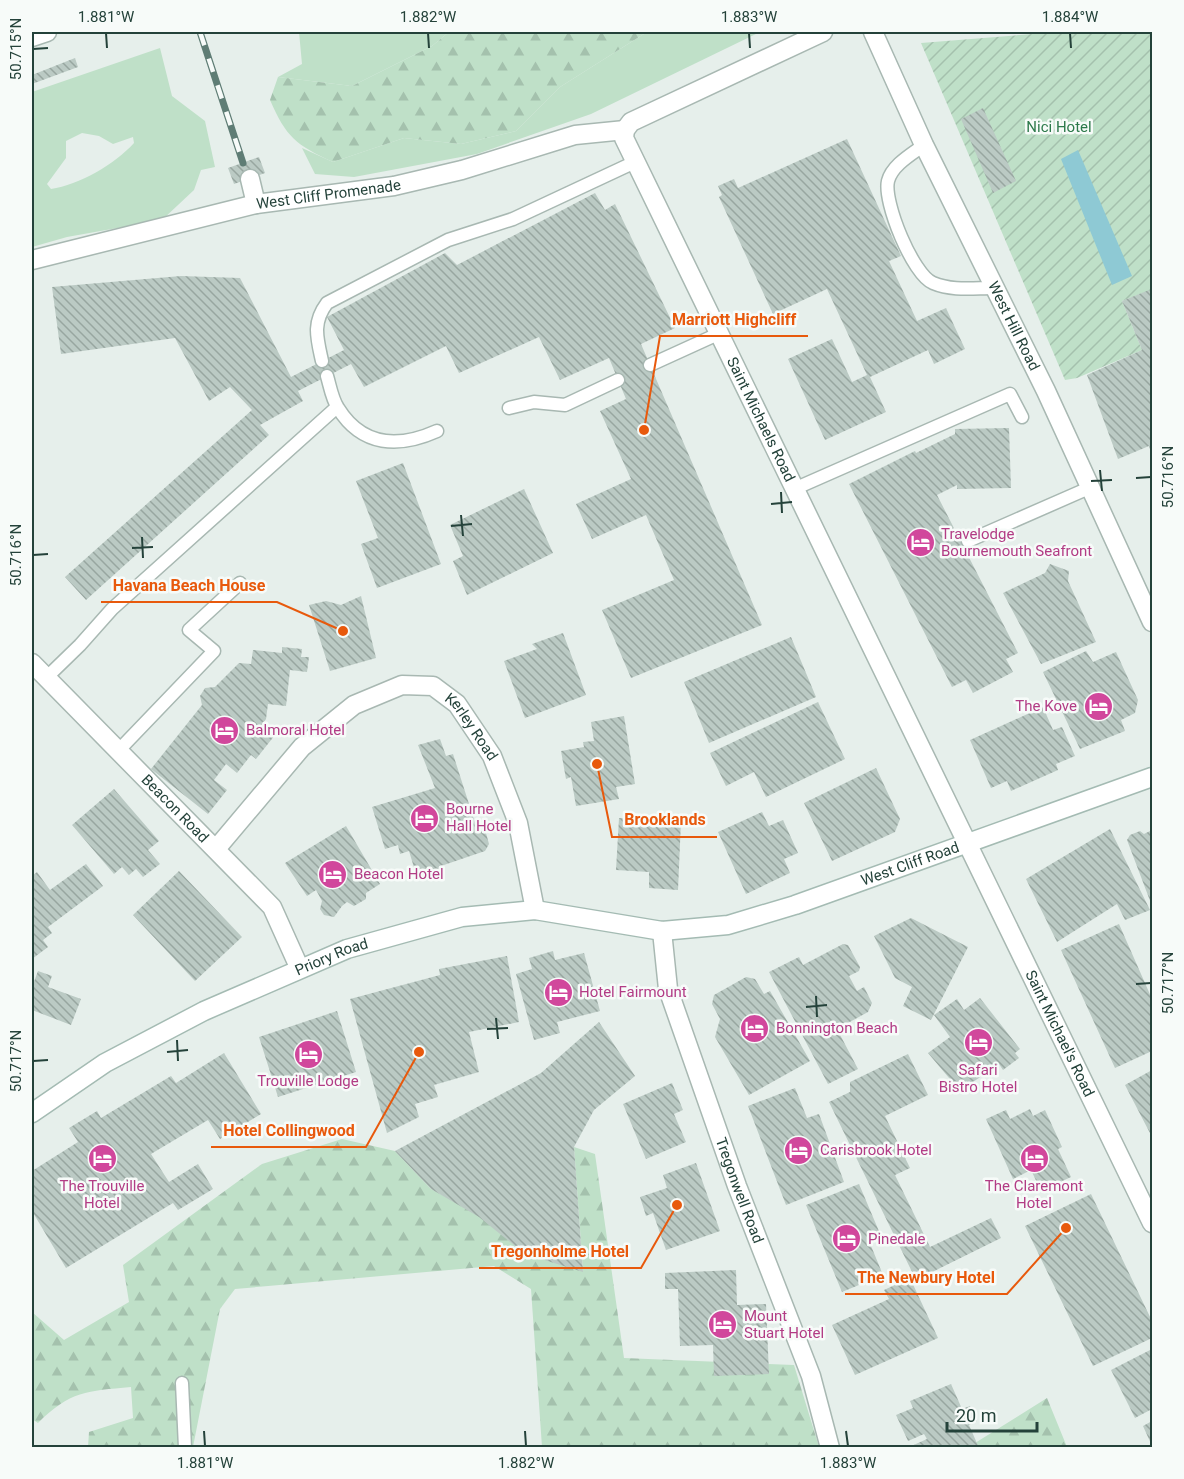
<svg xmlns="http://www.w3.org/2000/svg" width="1184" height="1479" viewBox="0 0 1184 1479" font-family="Roboto,sans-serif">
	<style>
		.green { fill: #bfe0c8; fill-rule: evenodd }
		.forest { fill: url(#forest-firs) }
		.garden { fill: url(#garden-furrows) }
		.water { fill: #8ec9d4 }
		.building { fill: url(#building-back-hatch) }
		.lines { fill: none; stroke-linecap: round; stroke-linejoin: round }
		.service-casing { stroke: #a8b8b2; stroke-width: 15 }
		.pedestrian-casing { stroke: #a8b8b2; stroke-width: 21 }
		.minor-casing { stroke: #a8b8b2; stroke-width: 21 }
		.secondary-casing { stroke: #a4bbb3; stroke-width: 21 }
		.service { stroke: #fff; stroke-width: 12 }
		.pedestrian { stroke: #fff; stroke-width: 18 }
		.minor { stroke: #fff; stroke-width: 18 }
		.secondary { stroke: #fff; stroke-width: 18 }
		.rail-casing { stroke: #5f7d75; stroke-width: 7 }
		.rail { stroke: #f7fbf9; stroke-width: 4.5; stroke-dasharray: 14; stroke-linecap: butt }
		.ticks { fill: none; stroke: #24423a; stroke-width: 2 }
		.labels { text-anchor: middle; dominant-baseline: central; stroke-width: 5; stroke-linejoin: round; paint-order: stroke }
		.park-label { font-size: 15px; fill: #2d7a4b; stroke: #f7fbf9 }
		.street-label { font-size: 15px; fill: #24423a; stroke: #f7fbf9 }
		.hotel-label { font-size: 15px; fill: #b23c85; stroke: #f7fbf9; text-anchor: start }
		.leader { fill: none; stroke: #e8590c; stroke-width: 2 }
		.callout-dot { fill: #e8590c; stroke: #f7fbf9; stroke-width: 2 }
		.callout-label { font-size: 16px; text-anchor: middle; font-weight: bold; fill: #e8590c; stroke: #f7fbf9; stroke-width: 5; stroke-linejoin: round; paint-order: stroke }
		.neatline { fill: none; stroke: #24423a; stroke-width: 2 }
		.ticks-label { font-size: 15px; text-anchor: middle; fill: #24423a }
	</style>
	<defs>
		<pattern id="forest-firs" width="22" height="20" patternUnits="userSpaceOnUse" patternTransform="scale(1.5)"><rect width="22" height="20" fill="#bfe0c8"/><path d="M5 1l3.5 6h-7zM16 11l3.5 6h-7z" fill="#a4c1ad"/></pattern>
		<pattern id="garden-furrows" width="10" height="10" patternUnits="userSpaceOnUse" patternTransform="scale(1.5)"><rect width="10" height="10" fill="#bfe0c8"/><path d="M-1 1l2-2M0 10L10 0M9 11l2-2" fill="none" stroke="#a4c1ad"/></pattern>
		<pattern id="building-back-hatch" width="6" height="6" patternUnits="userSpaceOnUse" patternTransform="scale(1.5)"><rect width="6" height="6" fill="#bbcac4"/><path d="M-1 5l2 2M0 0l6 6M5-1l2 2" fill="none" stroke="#98a6a0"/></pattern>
	</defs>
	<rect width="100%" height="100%" fill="#e6efeb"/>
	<path class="green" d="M299,32H449L432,46L352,86L278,77L302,64Z
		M647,32H760L591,114L477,154L354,177L315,174L302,148L333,162L404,138L461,144L516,131L560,87Z
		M160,48L172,96L205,121L215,167L201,170L194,190L162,220L67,237L32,247V92ZM82,133L99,136L113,144L133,137L134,143C115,164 79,185 51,189L47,184L66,158V141Z"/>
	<path class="forest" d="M449,32H647L560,87L516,131L461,144L404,138L333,162C296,145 286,137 270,100L278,77L352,86L432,46Z
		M342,1139L395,1151L431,1189L583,1271L574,1147L595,1154L624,1358L794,1365L819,1447H542L531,1289L494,1266L235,1289L220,1309L193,1447H88L89,1432L133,1418L131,1387C87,1391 70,1391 38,1423L32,1419V1312L64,1340L129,1302L123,1265L262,1164Z
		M1047,1398L1067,1447L967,1448Z"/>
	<path class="garden" d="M1058,32H1152V299L1148,291L1122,301L1142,350L1077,378L1065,380L921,43Z"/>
	<path class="water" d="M1078,150L1132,276L1112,285L1061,159Z"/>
	<path class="building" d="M75,58L78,67L32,84V75Z
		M983,108L1016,181L993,193L961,119Z
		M847,139L901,256L889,261L917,321L946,308L965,349L934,364L928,350L870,377L886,412L825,440L788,359L832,339L852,382L867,375L827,289L773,314L719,197L722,195L718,186L734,179L738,188Z
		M259,157L265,173L234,184L228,168Z
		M595,193L605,210L615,204L675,328L641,344L762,625L631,678L602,610L674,580L646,515L592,539L576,504L631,479L600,411L626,399L609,358L560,380L539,337L459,373L446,346L364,387L351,364L298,391L303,401L260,425L269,435L86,600L65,577L252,410L230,387L209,401L175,338L61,354L52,287L181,276L240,278L291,377L344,350L327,317L445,253L457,265Z
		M1149,290L1152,299V456L1149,446L1118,459L1087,375L1142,350L1122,301Z
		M1009,428L1011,488L957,489V485L937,495L1018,653L1006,659L1013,672L973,693L966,680L952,687L849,484L915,451L916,453L955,434V429Z
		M403,463L441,564L377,588L361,544L378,538L356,481Z
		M524,489L553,553L467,595L453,561L463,556L450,525Z
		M1050,564L1069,571L1068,581L1096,642L1041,664L1003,593L1045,573Z
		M361,596L376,658L330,671L309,605L326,601L341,605Z
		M563,633L586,695L525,718L504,661L537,649L532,644Z
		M791,637L816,697L709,743L684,682Z
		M282,647L302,649L301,657H309L307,672L290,670L286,706L268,704L266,719L262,725L275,735L256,759L251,755L237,773L226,764L214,780L227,790L208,814L151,769L202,705L200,696L205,688L215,687L239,663L251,664L253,650L282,653Z
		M1086,651L1093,662L1116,652L1138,700L1135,713L1121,720L1125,731L1080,749L1043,672Z
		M818,702L845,759L766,797L754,772L726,786L710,753Z
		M1043,707L1053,730L1062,727L1075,756L1056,764L1058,770L1011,791L1007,781L991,788L970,740Z
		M624,716L635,784L616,787L619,799L576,806L571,777L566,779L561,751L584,747L583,742L594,741L591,722Z
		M440,739L446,756L453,754L477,829L486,833L489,844L485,851L441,866L436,874L426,877L416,874L409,851L400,854L398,845L385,849L372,807L435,788L418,745Z
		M876,768L900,819L895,832L832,861L804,803Z
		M114,789L159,841L148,850L160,864L143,877L136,869L129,875L122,867L114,874L72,825Z
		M762,812L769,826L783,820L798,853L784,859L790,873L746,894L718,832Z
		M619,818L681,821L678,890L649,888V872L616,870Z
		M346,826L380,884L366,893V899L354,906L347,902L342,906L334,917L324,915L320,909L322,901L316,890L307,896L285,863Z
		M1110,829L1150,910L1125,920L1117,904L1057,942L1026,879Z
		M1152,830V906L1127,840L1130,835L1140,831L1144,834Z
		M86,864L103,886L48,927L52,933L43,940L48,947L32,959V876L37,872L50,890Z
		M179,871L242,937L195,981L133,915Z
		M911,918L968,947L931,1020L903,1006L912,987L895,978L874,936Z
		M1119,924L1152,999V1051L1115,1068L1061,950Z
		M843,944L848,945L860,967L859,971L849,976L857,991L864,987L872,1003L868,1012L837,1029L858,1069L828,1084L769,972L799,957L803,965Z
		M553,951L555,960L584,953L600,1011L557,1022L560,1033L534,1040L516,974L532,969L529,958Z
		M507,956L519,1022L469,1032L479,1072L434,1085L438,1097L415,1104L419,1117L387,1133L350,999L440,975L439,969Z
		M38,971L52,976L48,987L81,999L71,1025L32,1010V987Z
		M746,977L755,979L764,994L770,991L810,1061L749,1095L715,1037L720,1019L712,1004L714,995Z
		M980,998L1020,1049L1015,1053L1019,1058L1003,1070L999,1064L960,1091L928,1053L950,1037L934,1015L957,999L964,1010Z
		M337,1011L356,1072L278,1097L259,1037Z
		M599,1022L635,1076L594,1110L574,1147L583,1272L525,1254L479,1217L431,1189L395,1151L541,1073Z
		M224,1053L261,1114L220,1139L208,1120L151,1154L169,1182L198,1164L213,1189L178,1210L173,1203L66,1268L32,1211V1171L78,1142L69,1128L97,1111L101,1118L171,1076L176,1083Z
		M908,1054L928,1095L885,1116L910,1168L895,1175L930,1247L991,1218L1001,1238L916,1280L829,1102L850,1092V1082Z
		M1152,1070V1137L1125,1085Z
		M672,1083L683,1110L674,1114L686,1142L646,1159L623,1104Z
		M795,1088L807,1118L819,1114L844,1182L786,1205L748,1106Z
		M1030,1109L1033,1116L1045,1110L1062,1147L1058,1149L1071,1177L1041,1191L1031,1170L1013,1179L986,1119L1006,1110L1010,1119Z
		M696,1163L720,1231L666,1250L653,1213L646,1216L640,1197L667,1188L663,1175Z
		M859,1184L881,1236L869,1241L883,1275L842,1292L806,1205Z
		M1091,1194L1152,1321V1338L1093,1366L1025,1226Z
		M736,1270L737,1305L766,1304L769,1374L714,1376L713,1345L680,1346L678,1289H665V1273Z
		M910,1278L938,1338L855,1375L832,1325L889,1299L884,1290Z
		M1152,1349V1409L1135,1418L1111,1370Z
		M951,1384L962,1409L970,1406L977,1421L969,1425L979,1448H907L927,1439L924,1434L908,1441L896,1415L913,1408L910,1401Z
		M1152,1421V1446L1143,1426Z"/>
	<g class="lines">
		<defs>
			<path id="service" d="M924,145C912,154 892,165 888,181C883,202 913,275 933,283C952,291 973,288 993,288
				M322,361C317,338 312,323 327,303L448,240L513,219L635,162
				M650,365L718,334
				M327,376C330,386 332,399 338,408C362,447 399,448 437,431
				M509,408L534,402L565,405L618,380
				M794,489L1010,394L1022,417
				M968,541L1089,488
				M46,678L80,645L112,609L337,407
				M119,750L214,651L189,630L240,583
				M182,1383L185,1448"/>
			<g id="pedestrian">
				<path d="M32,37L47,32"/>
				<path d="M250,179L256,204"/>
				<path id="s1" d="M32,260L256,204L394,186L462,170L575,135L625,130"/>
			</g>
			<g id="minor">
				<path id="s2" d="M823,32L631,122L625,130L624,138L1152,1223"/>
				<path id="s3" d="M873,32L924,145L1046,391L1152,622"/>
				<path id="s4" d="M32,663L272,907L299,967"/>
				<path id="s5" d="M216,849L302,747L354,705L402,685L433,686L457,704L492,756L518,823L535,910"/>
				<path id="s6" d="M662,931L668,989L737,1186L811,1376L830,1448"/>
			</g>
			<g id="secondary">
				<path id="s7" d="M32,1113L105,1063L204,1011L347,949L462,917L535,910L662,931L728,925L795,905L1152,777"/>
			</g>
		</defs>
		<use href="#service" class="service-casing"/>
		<use href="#pedestrian" class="pedestrian-casing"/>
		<use href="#minor" class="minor-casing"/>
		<use href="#secondary" class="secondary-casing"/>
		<use href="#service" class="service"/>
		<use href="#pedestrian" class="pedestrian"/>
		<use href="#minor" class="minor"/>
		<use href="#secondary" class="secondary"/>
		<defs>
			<path id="rail" d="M200,32L243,163"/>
		</defs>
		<use href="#rail" class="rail-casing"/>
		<use href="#rail" class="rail"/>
	</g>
	<path class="ticks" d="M106,33L107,48M428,33L429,48M749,33L750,48M1070,33L1071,48M33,49L48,48M1100,470L1102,491M1136,478L1151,477M1091,481L1112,480M781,492L782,513M771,504L792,502M461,515L463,536M451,526L472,524M142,537L143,558M132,548L153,547M33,555L48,554M1136,984L1151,983M816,996L817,1017M806,1007L827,1005M496,1018L498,1039M487,1029L508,1028M177,1040L178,1061M167,1052L188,1050M33,1061L48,1060M204,1431L205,1446M525,1431L526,1446M846,1431L848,1446"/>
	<defs>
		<symbol id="hotel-disc" viewBox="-11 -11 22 22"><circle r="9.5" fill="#d1479c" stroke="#f7fbf9"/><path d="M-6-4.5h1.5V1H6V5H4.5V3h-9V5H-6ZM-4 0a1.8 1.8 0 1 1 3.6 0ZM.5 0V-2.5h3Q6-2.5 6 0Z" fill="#fff"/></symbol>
	</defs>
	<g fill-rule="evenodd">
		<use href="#hotel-disc" x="904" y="526" width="33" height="33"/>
		<use href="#hotel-disc" x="1082" y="690" width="33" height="33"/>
		<use href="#hotel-disc" x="208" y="714" width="33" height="33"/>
		<use href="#hotel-disc" x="408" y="802" width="33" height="33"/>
		<use href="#hotel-disc" x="316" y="858" width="33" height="33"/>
		<use href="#hotel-disc" x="542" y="976" width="33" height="33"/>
		<use href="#hotel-disc" x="738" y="1012" width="33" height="33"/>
		<use href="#hotel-disc" x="962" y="1026" width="33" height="33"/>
		<use href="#hotel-disc" x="292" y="1038" width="33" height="33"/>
		<use href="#hotel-disc" x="782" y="1134" width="33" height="33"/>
		<use href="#hotel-disc" x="86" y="1142" width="33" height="33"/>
		<use href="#hotel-disc" x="1018" y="1142" width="33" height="33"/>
		<use href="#hotel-disc" x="830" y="1222" width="33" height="33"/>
		<use href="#hotel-disc" x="706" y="1308" width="33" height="33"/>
	</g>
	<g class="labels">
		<g class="park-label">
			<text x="1059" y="127">Nici Hotel</text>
		</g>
		<g class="street-label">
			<text stroke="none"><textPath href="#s1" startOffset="304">West Cliff Promenade</textPath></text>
			<text stroke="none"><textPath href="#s3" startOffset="326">West Hill Road</textPath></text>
			<text stroke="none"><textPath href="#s2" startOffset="543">Saint Michaels Road</textPath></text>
			<text stroke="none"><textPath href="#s5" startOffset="340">Kerley Road</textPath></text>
			<text stroke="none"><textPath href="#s4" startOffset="204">Beacon Road</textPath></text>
			<text stroke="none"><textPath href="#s7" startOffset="936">West Cliff Road</textPath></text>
			<text stroke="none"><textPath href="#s7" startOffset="339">Priory Road</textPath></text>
			<text stroke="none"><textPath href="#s2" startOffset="1226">Saint Michael's Road</textPath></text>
			<text stroke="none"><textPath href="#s6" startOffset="272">Tregonwell Road</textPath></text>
		</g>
		<g class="hotel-label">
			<text x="941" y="534">Travelodge<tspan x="941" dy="17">Bournemouth Seafront</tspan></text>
			<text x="1077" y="706" text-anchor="end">The Kove</text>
			<text x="246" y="730">Balmoral Hotel</text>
			<text x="446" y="809">Bourne<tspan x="446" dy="17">Hall Hotel</tspan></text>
			<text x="354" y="874">Beacon Hotel</text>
			<text x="579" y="992">Hotel Fairmount</text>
			<text x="776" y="1028">Bonnington Beach</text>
			<text x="978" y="1070" text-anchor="middle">Safari<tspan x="978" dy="17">Bistro Hotel</tspan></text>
			<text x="308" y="1081" text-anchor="middle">Trouville Lodge</text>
			<text x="820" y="1150">Carisbrook Hotel</text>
			<text x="102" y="1186" text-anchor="middle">The Trouville<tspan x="102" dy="17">Hotel</tspan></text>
			<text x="1034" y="1186" text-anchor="middle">The Claremont<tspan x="1034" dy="17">Hotel</tspan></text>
			<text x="868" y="1239">Pinedale</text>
			<text x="744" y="1316">Mount<tspan x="744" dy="17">Stuart Hotel</tspan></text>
		</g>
	</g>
	<path class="leader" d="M644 430L660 336H808M343 631L277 602H101M597 764L612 837H717M419 1052L366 1147H211M677 1205L641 1268H479M1066 1228L1007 1294H845"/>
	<g class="callout-dot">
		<circle cx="644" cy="430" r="6"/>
		<circle cx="343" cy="631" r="6"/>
		<circle cx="597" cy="764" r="6"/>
		<circle cx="419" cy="1052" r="6"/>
		<circle cx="677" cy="1205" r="6"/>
		<circle cx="1066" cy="1228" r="6"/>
	</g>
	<g class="callout-label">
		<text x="734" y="325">Marriott Highcliff</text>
		<text x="189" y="591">Havana Beach House</text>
		<text x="665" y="825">Brooklands</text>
		<text x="289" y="1136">Hotel Collingwood</text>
		<text x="560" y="1257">Tregonholme Hotel</text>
		<text x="926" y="1283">The Newbury Hotel</text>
	</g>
	<rect width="1184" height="1479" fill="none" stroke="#f7fbf9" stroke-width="66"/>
	<path d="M947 1422v9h90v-9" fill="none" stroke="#24423a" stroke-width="3"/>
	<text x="956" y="1422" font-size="18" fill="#24423a" stroke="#f7fbf9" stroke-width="4.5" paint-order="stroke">20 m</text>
	<rect x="33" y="33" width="1118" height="1413" class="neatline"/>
	<g class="ticks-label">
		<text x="106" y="22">1.881°W</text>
		<text x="428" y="22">1.882°W</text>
		<text x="749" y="22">1.883°W</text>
		<text x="1070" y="22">1.884°W</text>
		<text transform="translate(16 49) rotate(-90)" y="5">50.715°N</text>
		<text transform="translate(1168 477) rotate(-90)" y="5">50.716°N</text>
		<text transform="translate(16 555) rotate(-90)" y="5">50.716°N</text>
		<text transform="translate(1168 983) rotate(-90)" y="5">50.717°N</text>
		<text transform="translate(16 1061) rotate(-90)" y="5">50.717°N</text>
		<text x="205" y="1468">1.881°W</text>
		<text x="526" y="1468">1.882°W</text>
		<text x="848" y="1468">1.883°W</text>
	</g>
</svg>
